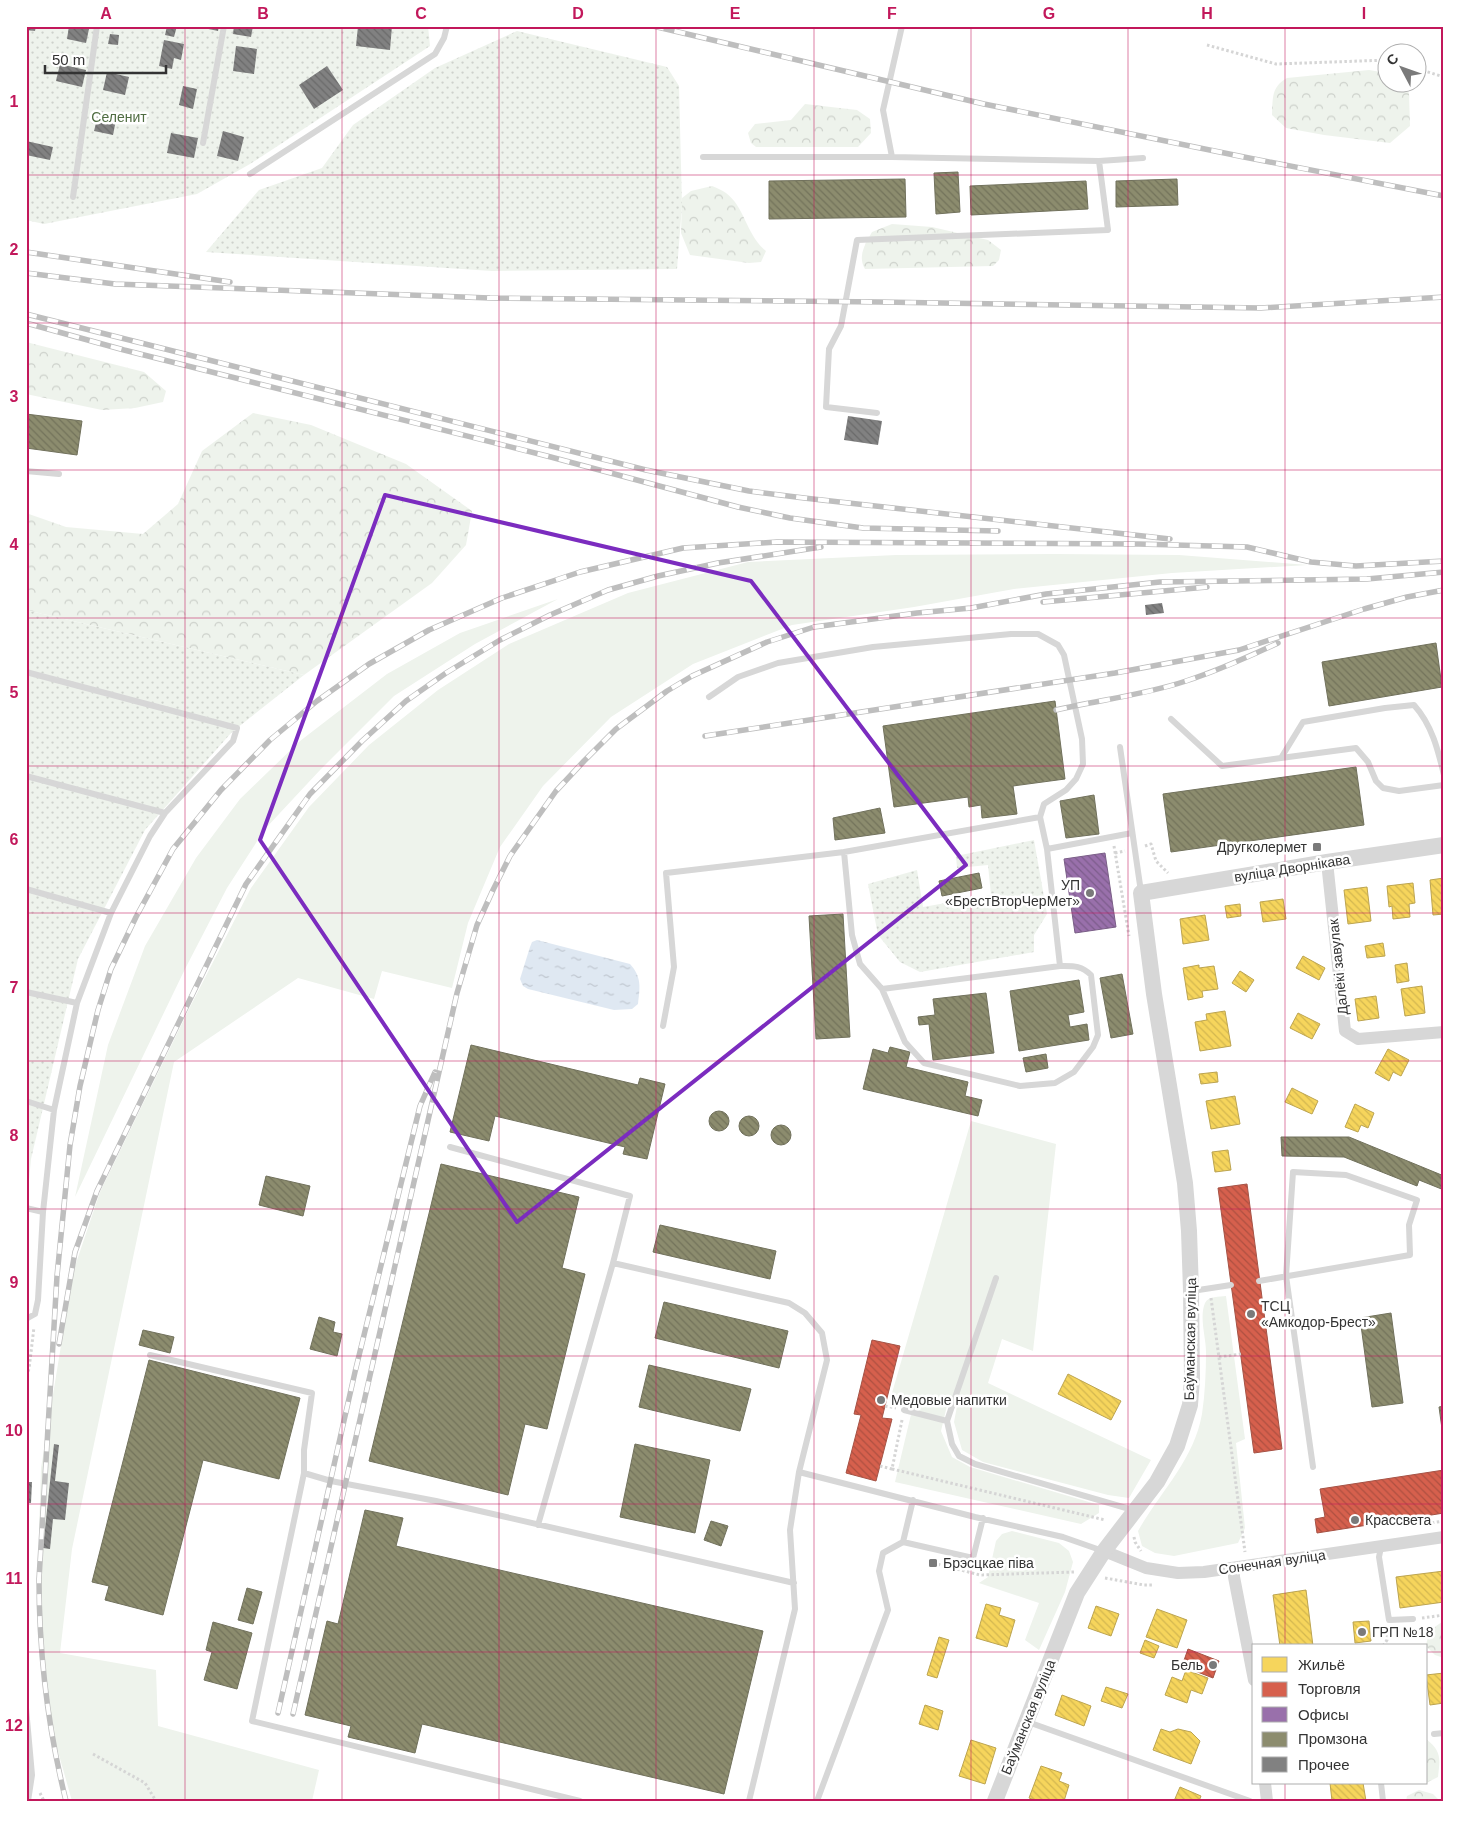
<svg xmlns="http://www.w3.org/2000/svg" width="1470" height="1827" viewBox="0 0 1470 1827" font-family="Arial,sans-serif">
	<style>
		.grass { fill: #eef3ec }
		.forest { fill: url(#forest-crowns) }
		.park { fill: url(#park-dots) }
		.water { fill: url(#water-ripples) }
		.homes { fill: url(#homes-back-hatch); stroke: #bca450 }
		.shops { fill: url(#shops-back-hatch); stroke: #a55245 }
		.offices { fill: url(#offices-back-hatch); stroke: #7a5e87 }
		.industry { fill: url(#industry-back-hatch); stroke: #71715c }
		.building { fill: url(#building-back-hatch) }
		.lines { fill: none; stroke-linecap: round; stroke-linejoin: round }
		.path { stroke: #d5d5d5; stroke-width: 3; stroke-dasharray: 2.5 2.5; stroke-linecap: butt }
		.service { stroke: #d7d7d7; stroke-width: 6 }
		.minor { stroke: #d7d7d7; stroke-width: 12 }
		.tertiary { stroke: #d7d7d7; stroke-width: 16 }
		.rail-casing { stroke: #bebebe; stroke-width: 5.5 }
		.rail { stroke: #fff; stroke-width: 4; stroke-dasharray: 11; stroke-linecap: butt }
		.marked { fill: none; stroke: #7b2cbf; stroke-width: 4; stroke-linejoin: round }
		.grid { fill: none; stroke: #c2185b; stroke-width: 1; stroke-opacity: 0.55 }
		.poi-dot { fill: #7a7a7a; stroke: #fff; stroke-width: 2 }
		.labels { text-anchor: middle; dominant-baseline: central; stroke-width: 5; stroke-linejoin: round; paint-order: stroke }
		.park-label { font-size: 14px; fill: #506d42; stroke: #fff }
		.poi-label { font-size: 14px; fill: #333; stroke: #fff; text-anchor: start }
		.street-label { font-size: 14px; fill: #333; stroke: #fff }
		.neatline { fill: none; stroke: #c2185b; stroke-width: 2 }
		.grid-label { font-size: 16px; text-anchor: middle; font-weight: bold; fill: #c2185b }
	</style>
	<defs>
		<pattern id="forest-crowns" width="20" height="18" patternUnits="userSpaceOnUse" patternTransform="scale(1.25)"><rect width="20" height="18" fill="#eef3ec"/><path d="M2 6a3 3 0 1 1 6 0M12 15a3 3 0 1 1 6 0" fill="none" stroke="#cdd1cb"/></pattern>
		<pattern id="park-dots" width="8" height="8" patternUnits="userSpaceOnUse" patternTransform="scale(1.25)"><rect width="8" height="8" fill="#eef3ec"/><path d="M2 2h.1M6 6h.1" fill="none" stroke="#cdd1cb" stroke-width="1.8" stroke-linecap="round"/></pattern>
		<pattern id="water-ripples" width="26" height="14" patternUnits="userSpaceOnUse" patternTransform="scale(1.25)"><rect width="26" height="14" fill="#dfe8f2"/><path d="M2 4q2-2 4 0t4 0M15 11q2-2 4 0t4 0" fill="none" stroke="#c0c7d0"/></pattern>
		<pattern id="homes-back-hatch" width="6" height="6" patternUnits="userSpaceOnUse" patternTransform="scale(1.25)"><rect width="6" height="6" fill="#f6d55c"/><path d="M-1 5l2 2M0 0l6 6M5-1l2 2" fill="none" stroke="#d3b750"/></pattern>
		<pattern id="shops-back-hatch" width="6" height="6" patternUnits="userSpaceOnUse" patternTransform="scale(1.25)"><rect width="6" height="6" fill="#d6604d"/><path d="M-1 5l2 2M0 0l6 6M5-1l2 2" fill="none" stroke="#ae5041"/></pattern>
		<pattern id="offices-back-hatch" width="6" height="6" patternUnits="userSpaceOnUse" patternTransform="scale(1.25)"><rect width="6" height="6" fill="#9970ab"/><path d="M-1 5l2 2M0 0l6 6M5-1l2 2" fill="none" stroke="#7d5d8c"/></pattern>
		<pattern id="industry-back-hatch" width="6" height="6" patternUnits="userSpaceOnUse" patternTransform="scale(1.25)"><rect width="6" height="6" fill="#8c8c6e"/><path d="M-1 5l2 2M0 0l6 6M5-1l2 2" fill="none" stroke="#73735b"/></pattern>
		<pattern id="building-back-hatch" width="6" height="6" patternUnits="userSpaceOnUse" patternTransform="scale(1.25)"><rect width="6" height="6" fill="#818181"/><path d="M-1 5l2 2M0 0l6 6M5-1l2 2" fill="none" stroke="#6a6a6a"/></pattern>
	</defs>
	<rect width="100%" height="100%" fill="#fff"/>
	<path class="grass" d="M1054,554L1179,555L1308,565L1172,573L1014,589L914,607L792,625L693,664L611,717L543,786L500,847L468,923L452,988L382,971L374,999L298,978L174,1062L72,1549L60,1653L156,1670L158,1726L319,1770L312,1801H72L55,1741L42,1659L39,1532L41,1468L73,1272L100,1192L191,1005L251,888L309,807L369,745L438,690L509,644L628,593L748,562L896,555Z
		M558,599L475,644L394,696L321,769L265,829L227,888L185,969L75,1197L108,1045L145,946L196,858L240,799L300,741L387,674L460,633Z
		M971,1121L1056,1144L1033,1351L1002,1339L988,1383L1151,1460L1129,1498L1108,1495L983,1462L962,1450L954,1422L958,1401L949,1397L941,1431L952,1457L970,1467L1099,1505V1513L1081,1524L895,1482L913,1406L890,1400Z
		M1226,1296L1245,1439L1236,1443L1245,1528L1238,1543L1174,1556L1155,1553L1142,1546L1138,1531C1160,1492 1194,1460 1202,1414C1205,1394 1206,1372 1206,1352C1206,1337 1199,1317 1205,1303C1208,1296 1220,1297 1226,1296Z
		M1012,1531L1059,1543L1069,1551L1073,1562L1065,1592L1039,1650L1025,1640L1039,1603L979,1583L988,1577L996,1541L1002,1534Z"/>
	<path class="forest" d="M1369,70L1387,73L1388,82L1402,83L1409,93L1410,126L1390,143L1324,135L1286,128L1272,115C1273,98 1271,87 1287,78Z
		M805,104L857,110L870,119L871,133L858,147H756L751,143L748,133L755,124L791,120Z
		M712,186C717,188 722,190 726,193C745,207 746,235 766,251L761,262L749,263L690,255L681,233L682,198L691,191Z
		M892,224L932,227L988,240L1001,250L999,260L993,266L865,269C857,256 866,243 872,232Z
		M26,342L144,372L166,391L163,402L135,408L102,410L26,394Z
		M253,413L311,425L406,464L472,511L466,545L432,583L304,675L26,610V513L66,527L143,534L178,504L202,451Z
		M1444,1621V1658L1435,1655L1426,1646C1428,1633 1433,1627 1444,1621Z
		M1426,1739C1442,1751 1440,1759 1438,1777L1426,1783Z
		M1419,1790L1433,1794L1440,1801H1406L1407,1796Z"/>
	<path class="park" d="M26,26H428L430,46L250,164L197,194L44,224L26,220Z
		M517,31L667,67L679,86L682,206L677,269L492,271L206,252L259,190L322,168L353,125L435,68Z
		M26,610L304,675L232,732L145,830L78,959L31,1159L26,1211Z
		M1034,840L1047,914L1034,935V952L920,972L900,962L878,935L868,884L917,870L923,907L991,895L988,865L957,868L956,856Z"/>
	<path class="water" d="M537,940L630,964C642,977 640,988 638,1004L632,1009L614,1010L528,989L523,986L520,979L530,947L532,942Z"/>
	<path class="homes" d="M1444,878V914L1433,915L1430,880Z
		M1413,883L1415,903L1409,904L1410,917L1393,919L1392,906L1389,907L1387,886Z
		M1367,887L1371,921L1348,924L1344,890Z
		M1283,899L1286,919L1263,922L1260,902Z
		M1240,904L1241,916L1227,918L1225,906Z
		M1205,915L1209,940L1183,944L1180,919Z
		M1383,943L1385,956L1367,958L1365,946Z
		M1303,956L1325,968L1319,980L1296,968Z
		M1407,963L1409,981L1397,983L1395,965Z
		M1199,965V968L1214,966L1218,989L1202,991L1203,997L1188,1000L1183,968Z
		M1240,971L1254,980L1246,992L1232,983Z
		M1422,986L1425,1013L1405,1016L1401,989Z
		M1376,996L1379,1018L1358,1021L1355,999Z
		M1225,1011L1231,1046L1200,1051L1195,1022L1207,1020L1206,1014Z
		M1298,1013L1320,1024L1312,1039L1290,1028Z
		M1388,1049L1409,1060L1401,1076L1393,1072L1389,1081L1375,1073Z
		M1217,1072L1218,1082L1201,1084L1199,1074Z
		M1292,1088L1318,1101L1312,1114L1285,1102Z
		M1235,1096L1240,1124L1211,1129L1206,1101Z
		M1355,1104L1374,1113L1368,1128L1361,1125L1358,1132L1345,1127Z
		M1228,1150L1231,1170L1215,1172L1212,1152Z
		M1068,1374L1121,1401L1111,1420L1058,1394Z
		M1444,1571V1602L1400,1608L1396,1577Z
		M1306,1590L1313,1646H1280L1273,1595Z
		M986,1604L1001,1608L999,1615L1015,1620L1007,1647L976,1638Z
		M1096,1606L1119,1614L1111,1636L1088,1628Z
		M1157,1609L1187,1620L1177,1648L1146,1637Z
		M1369,1621L1371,1641L1355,1643L1353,1622Z
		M939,1637L949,1640L937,1678L927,1675Z
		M1145,1640L1159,1646L1154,1658L1140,1653Z
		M1186,1670L1208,1678L1202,1694L1191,1690L1187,1703L1165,1695L1172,1677L1182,1681Z
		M1444,1673V1703L1430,1705L1426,1675Z
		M1106,1687L1128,1694L1122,1708L1101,1701Z
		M1062,1695L1091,1706L1084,1726L1055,1715Z
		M925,1705L943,1711L938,1730L919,1724Z
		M1161,1729L1170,1732L1178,1729L1191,1732L1200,1741L1191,1764L1153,1750Z
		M971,1740L996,1748L985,1784L959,1776Z
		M1041,1766L1062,1773L1059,1781L1069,1785L1064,1801H1038L1029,1798Z
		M1330,1783H1363L1366,1801H1332Z
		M1180,1787L1201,1796L1199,1801H1174Z"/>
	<path class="shops" d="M1247,1184L1282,1449L1254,1453L1218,1188Z
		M872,1340L900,1346L882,1418L892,1419L876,1481L846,1473L861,1415L854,1414Z
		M1444,1470V1513L1317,1533L1315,1519L1325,1517L1320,1489Z
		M1188,1649L1219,1661L1213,1678L1182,1666Z"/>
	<path class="offices" d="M1105,853L1116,927L1075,933L1064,859Z"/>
	<path class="industry" d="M958,172L960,212L936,214L934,173Z
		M905,179L906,217L769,219V181Z
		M1177,179L1178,205L1116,207V181Z
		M1086,181L1088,209L971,215L970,186Z
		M26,414L82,421L77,455L26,448Z
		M1436,643L1442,687L1329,706L1322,662Z
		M1055,701L1065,779L1013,786L1017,814L982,818L981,805L969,807L968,797L894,807L883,726Z
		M1356,767L1364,825L1171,852L1163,794Z
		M1094,795L1099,834L1066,838L1060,801Z
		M880,808L885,833L835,840L833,818Z
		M979,873L982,888L942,896L939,881Z
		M843,914L850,1037L816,1039L809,916Z
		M1122,974L1133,1034L1111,1038L1100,978Z
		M1079,980L1084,1012L1068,1015L1070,1027L1087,1024L1089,1040L1019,1051L1010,991Z
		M986,993L994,1053L933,1060L929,1024L919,1025L918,1017L935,1015L933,999Z
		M471,1045L638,1085L640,1078L665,1084L647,1159L623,1154L625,1147L495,1116L489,1141L450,1132Z
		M890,1047L910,1052L906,1067L968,1082L965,1096L982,1100L978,1116L863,1089L873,1049L888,1053Z
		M1046,1054L1048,1068L1026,1072L1023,1058Z
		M709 1121a10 10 0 1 1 20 0a10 10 0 1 1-20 0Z
		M739 1126a10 10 0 1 1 20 0a10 10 0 1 1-20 0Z
		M771 1135a10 10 0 1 1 20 0a10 10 0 1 1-20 0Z
		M1281,1137H1349L1444,1176V1190L1419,1180L1417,1186L1344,1157L1282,1156Z
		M441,1164L579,1197L562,1268L585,1274L547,1429L525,1424L508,1495L369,1461Z
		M266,1176L310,1186L303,1216L259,1205Z
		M660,1225L776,1251L770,1279L653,1252Z
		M664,1302L788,1331L779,1368L655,1338Z
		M1391,1313L1403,1403L1372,1407L1360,1318Z
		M319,1317L335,1322L333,1332L342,1334L337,1356L310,1349Z
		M143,1330L174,1337L170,1353L139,1345Z
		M149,1360L300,1398L279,1479L203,1460L163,1615L105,1600L109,1586L92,1582Z
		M649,1365L751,1389L740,1431L639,1407Z
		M1444,1406V1436H1443L1439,1407Z
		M635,1444L710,1460L695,1533L620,1517Z
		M365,1510L403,1518L396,1546L763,1631L724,1794L422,1724L415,1753L348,1737L351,1726L305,1715L327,1621L338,1624Z
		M711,1521L728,1526L721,1546L704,1540Z
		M247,1588L262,1592L253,1624L238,1620Z
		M213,1622L252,1633L237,1689L204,1680L212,1652L206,1650Z"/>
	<path class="building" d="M26,26H36L35,31L26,30Z
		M69,26L89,29L86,43L67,39Z
		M167,26H177L174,37L165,35Z
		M194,26H219L218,31Z
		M234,26H253L251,37L233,34Z
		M358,26H392L390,50L356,46Z
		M110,34L119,35L118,45L108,44Z
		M164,40L184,44L181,60L174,58L172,69L159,66Z
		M236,46L257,49L254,74L233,71Z
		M60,64L86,70L82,87L56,81Z
		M327,66L343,90L314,109L299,85Z
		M107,72L129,77L125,95L103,90Z
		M183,86L197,89L193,109L179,105Z
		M99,111L117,115L113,135L94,131Z
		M223,131L244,137L238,161L217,156Z
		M171,133L198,138L194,158L167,153Z
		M26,141L53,147L50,160L26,155Z
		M848,416L882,421L878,445L844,440Z
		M1162,603L1164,613L1146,615L1145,605Z
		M26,1435H29L28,1461H26Z
		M54,1444L59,1445L55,1481L69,1483L65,1520L53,1519L50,1549L43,1548Z
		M26,1482H32L31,1503H26Z"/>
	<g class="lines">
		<path class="path" d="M1207,45L1276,64L1388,60
			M1418,69L1444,77
			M1114,846L1129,936
			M1145,846L1151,844L1156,861L1168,873
			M1115,853L1125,851
			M1211,1298L1245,1552
			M1219,1357L1241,1354
			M26,1376L29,1369L34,1327
			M885,1406L896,1408
			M902,1420L892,1469L1105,1520
			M880,1466L892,1469
			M1417,1525L1444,1521
			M1134,1537L1135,1542L1141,1551
			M933,1563L980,1575L1074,1572
			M1105,1578L1144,1585H1153
			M1422,1618L1444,1615
			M1383,1646L1387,1640L1388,1630
			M93,1754L145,1783L156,1801
			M40,1793L44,1801"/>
		<path class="service" d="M203,143L224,26
			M703,157H892L1099,161
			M892,157L883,110L902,26
			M250,174L435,54L444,38L447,26
			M73,197L97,26
			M877,413L826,407L829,349L841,326L857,240L1108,230L1099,161L1143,158
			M26,471L59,474
			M26,672L237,728L233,741L165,813L26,776
			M709,697L738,677L778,663L873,647L1011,634H1038L1058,645L1064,655L1082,739L1083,764L1076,779L1066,790L1044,804L1040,817L1047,849
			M1171,719L1222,766L1281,758L1303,722L1385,708L1414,705C1432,725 1438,750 1444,775
			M1120,747L1141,892
			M1281,758L1356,748L1368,762L1376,781L1383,788L1399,791L1444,785
			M1040,817L844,852L852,935L860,964L882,989L1060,966L1047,849L1132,833
			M26,889L111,913L150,836L165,813
			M882,989L905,1042L924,1063L1020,1086L1055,1083L1074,1072L1093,1047L1098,1035L1091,975C1081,965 1073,966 1060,966
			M26,992L77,1003L111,913
			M663,1026L674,967L666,873L844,852
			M26,1101L54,1110L77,1003
			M450,1147L630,1196L613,1263
			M26,1208L43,1212L54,1110
			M1259,1281L1410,1255L1409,1225L1417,1200L1346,1175L1293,1172L1286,1276L1313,1467
			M1192,1291L1231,1285
			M26,1319L35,1314L38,1300L43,1212
			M150,1355L312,1393L304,1450V1473L252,1721L580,1801
			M904,1410L947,1421L952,1444L959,1456L975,1464L1133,1510
			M947,1421L996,1278
			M304,1473L331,1481L436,1501L794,1583
			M913,1500L903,1542L973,1558L983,1518
			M538,1525L613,1263L789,1303L805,1313L822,1333L827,1360L799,1472
			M1381,1547L1379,1557L1389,1620L1413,1619
			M26,1708L32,1775L28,1801
			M1028,1722L1250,1801
			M1434,1734L1444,1733
			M1381,1783L1383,1801
			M749,1801L795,1609L790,1530L799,1472L975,1517L1063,1537L1103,1551
			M817,1801L888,1610L879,1571L883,1553L903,1542"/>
		<path class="minor" d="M1327,862L1345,1031L1358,1039L1444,1032
			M1104,1551L1146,1568L1178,1573L1204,1572L1444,1537
			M1234,1568V1577L1254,1680
			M1265,1783L1267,1801"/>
		<path class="tertiary" d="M995,1801L1077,1593L1104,1551L1157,1482L1177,1446L1190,1405L1192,1379L1191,1291L1189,1231L1185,1183L1154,994L1141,893L1327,862L1444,845"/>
		<defs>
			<path id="rail" d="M653,26L984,104L1244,157L1444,196
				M26,252L230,282
				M26,273L115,284L490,298L880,302L1261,308L1444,297
				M26,314L646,470L749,491L804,498L1170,539
				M26,323L124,350L547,456L738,507L790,518L863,528L998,531
				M1043,602L1207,587
				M1056,710C1099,700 1144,695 1186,681C1217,671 1248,657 1278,643
				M705,736L1115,673L1239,650L1364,609L1407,597L1444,590
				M59,1344L75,1252L97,1191L246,884L310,794L362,741L406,701L446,673L500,640L550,615L608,590L658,576L718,563L821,547
				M278,1713L355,1372L420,1106L435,1072
				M293,1714L457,993L477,925L493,890L510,856L556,791L584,761L616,729L667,691L692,676L767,642L814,627L917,613L971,608L1046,594L1160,582L1367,579L1444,572
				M66,1801C48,1729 39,1653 39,1579L57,1276L70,1145L80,1086L98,1010L111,969L136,917L173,849L221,790L270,740L317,701L369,664L429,630L502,598L580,572L683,548L777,542L1139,544L1247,547L1311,562L1356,566L1444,561"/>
		</defs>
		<use href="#rail" class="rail-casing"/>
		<use href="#rail" class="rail"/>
	</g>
	<path class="marked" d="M385,495L751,581L966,865L517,1222L260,840Z"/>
	<path class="grid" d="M185,26V1801M342,26V1801M499,26V1801M656,26V1801M814,26V1801M971,26V1801M1128,26V1801M1285,26V1646M26,175H1444M26,323H1444M26,470H1444M26,618H1444M26,766H1444M26,913H1444M26,1061H1444M26,1209H1444M26,1356H1444M26,1504H1444M26,1652H1254M1426,1652H1444M1285,1783V1801"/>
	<g class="poi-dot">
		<rect x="1312" y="842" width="10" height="10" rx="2.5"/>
		<circle cx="1090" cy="893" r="5"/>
		<circle cx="1251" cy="1314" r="5"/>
		<circle cx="881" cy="1400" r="5"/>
		<circle cx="1355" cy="1520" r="5"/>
		<rect x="928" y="1558" width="10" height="10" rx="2.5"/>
		<circle cx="1362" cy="1632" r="5"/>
		<circle cx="1213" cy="1665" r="5"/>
	</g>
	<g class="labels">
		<g class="park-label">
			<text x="119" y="117">Селенит</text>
		</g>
		<g class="poi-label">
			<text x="1307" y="847" text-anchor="end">Другколермет</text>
			<text x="1080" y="885" text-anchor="end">УП<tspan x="1080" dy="16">«БрестВторЧерМет»</tspan></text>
			<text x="1261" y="1306">ТСЦ<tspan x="1261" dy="16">«Амкодор-Брест»</tspan></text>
			<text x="891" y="1400">Медовые напитки</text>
			<text x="1365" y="1520">Крассвета</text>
			<text x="943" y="1563">Брэсцкае піва</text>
			<text x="1372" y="1632">ГРП №18</text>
			<text x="1203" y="1665" text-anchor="end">Бель</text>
		</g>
		<g class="street-label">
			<text transform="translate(1292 868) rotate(-9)">вуліца Дворнікава</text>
			<text transform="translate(1338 967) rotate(-96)">Далёкі завулак</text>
			<text transform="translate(1190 1339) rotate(-89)">Баўманская вуліца</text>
			<text transform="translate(1272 1562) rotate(-8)">Сонечная вуліца</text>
			<text transform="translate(1028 1717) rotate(-68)">Баўманская вуліца</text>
		</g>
	</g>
	<rect width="1470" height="1827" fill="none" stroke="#ffffff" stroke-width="55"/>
	<rect x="1252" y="1644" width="175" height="140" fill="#ffffff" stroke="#adadad"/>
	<rect x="1262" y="1657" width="25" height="15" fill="#f6d55c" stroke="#adadad"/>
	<text x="1298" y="1670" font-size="15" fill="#333333">Жильё</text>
	<rect x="1262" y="1682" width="25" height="15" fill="#d6604d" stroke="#adadad"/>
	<text x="1298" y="1694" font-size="15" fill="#333333">Торговля</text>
	<rect x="1262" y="1707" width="25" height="15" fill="#9970ab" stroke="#adadad"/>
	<text x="1298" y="1720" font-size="15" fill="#333333">Офисы</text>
	<rect x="1262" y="1732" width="25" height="15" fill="#8c8c6e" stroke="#adadad"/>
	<text x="1298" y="1744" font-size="15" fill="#333333">Промзона</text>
	<rect x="1262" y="1757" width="25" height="15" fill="#818181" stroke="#adadad"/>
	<text x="1298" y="1770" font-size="15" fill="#333333">Прочее</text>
	<g transform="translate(1402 68) rotate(311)"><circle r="24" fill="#ffffff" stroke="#adadad"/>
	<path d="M0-4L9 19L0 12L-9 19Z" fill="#7a7a7a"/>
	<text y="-8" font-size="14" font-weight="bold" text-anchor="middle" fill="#333333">С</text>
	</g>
	<path d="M45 65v8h121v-8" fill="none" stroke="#333333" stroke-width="2.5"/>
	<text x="52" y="65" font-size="15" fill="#333333" stroke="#ffffff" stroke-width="4" paint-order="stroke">50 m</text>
	<rect x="28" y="28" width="1414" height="1772" class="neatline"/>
	<g class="grid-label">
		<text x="106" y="19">A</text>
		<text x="263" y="19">B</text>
		<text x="421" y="19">C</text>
		<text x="578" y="19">D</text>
		<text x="735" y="19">E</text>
		<text x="892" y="19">F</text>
		<text x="1049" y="19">G</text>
		<text x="1207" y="19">H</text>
		<text x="1364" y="19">I</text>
		<text x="14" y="107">1</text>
		<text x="14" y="255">2</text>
		<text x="14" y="402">3</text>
		<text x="14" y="550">4</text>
		<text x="14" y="698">5</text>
		<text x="14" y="845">6</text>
		<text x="14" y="993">7</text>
		<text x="14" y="1141">8</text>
		<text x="14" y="1288">9</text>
		<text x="14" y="1436">10</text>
		<text x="14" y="1584">11</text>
		<text x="14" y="1731">12</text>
	</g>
</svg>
